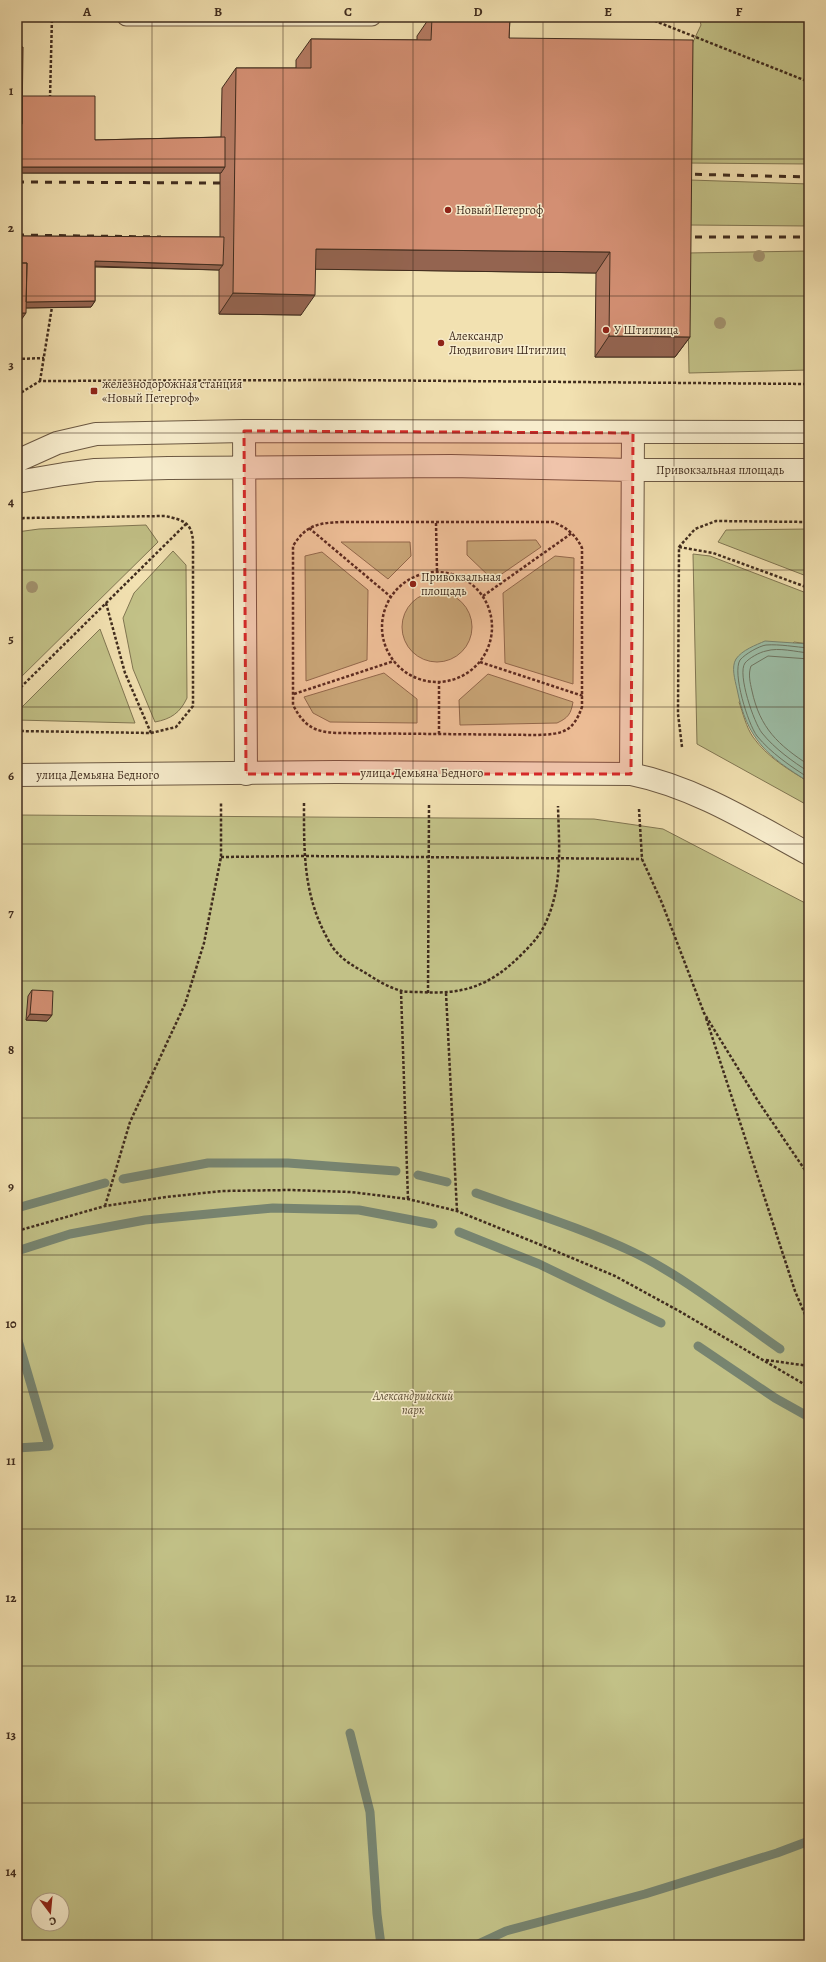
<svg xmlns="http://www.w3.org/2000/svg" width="826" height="1962" viewBox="0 0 826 1962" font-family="Alegreya,serif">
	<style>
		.green { fill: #c2c187; stroke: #817652; fill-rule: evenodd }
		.water { fill: #9cbea7; stroke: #778470 }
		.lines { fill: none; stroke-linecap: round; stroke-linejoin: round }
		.shore { stroke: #6e7562; stroke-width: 1 }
		.stream { stroke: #778470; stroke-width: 9 }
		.service-casing { stroke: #6c5943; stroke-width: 19 }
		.minor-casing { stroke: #6c5943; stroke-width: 24 }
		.tertiary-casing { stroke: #6c5943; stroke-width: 24 }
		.path { stroke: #402c1e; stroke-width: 2.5; stroke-dasharray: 3 2; stroke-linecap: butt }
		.service { stroke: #f7eccc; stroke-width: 17 }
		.minor { stroke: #f7eccc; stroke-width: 22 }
		.tertiary { stroke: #f7eccc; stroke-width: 22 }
		.rail { stroke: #402c1e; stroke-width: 3; stroke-dasharray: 7 7; stroke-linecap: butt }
		.tree { fill: #a2926e }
		.wall { fill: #b57b63; stroke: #402c1e }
		.shaded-wall { fill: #946450; stroke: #402c1e }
		.building { fill: #d38f73; stroke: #402c1e }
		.marked { fill: #d62828; fill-opacity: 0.2; stroke: #d62828; stroke-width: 3; stroke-dasharray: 8 5; stroke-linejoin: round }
		.grid { fill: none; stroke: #402c1e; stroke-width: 1; stroke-opacity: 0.55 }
		.poi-dot { fill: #8f2418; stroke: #f7eccc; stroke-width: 1.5 }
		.labels { text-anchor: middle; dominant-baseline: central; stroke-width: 3; stroke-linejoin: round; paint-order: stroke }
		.poi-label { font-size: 12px; fill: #402c1e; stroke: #f7eccc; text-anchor: start }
		.street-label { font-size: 12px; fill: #402c1e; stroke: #f7eccc }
		.park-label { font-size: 12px; font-style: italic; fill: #605138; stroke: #f7eccc }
		.neatline { fill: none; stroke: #402c1e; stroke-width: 1.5 }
		.grid-label { font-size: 13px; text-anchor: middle; font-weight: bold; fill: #402c1e }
	</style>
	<rect width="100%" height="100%" fill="#f2e1b1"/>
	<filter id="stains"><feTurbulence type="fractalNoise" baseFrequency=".005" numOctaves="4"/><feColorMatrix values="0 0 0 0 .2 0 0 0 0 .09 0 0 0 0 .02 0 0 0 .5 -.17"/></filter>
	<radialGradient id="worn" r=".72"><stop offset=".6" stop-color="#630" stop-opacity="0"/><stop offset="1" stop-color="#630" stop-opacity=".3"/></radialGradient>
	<path class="green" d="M699,17H809V164L686,163L691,46L701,25Z
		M690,180L809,184V226L689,225Z
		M809,251V370L689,373L687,253Z
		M146,525L158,542L17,681V532L39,529Z
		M809,529V577L718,542L726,530Z
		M536,540L541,547L493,580L467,555V541Z
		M341,542H410L411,556L388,579Z
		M173,551L186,565L187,698C180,713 171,719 155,722L133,669L123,618L134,593Z
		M322,552L368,590L367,660L306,681L305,556Z
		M693,554L710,556L809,594V644L794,642L739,702C743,713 746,727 753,737C767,757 789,770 809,782V806L697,744Z
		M555,556L574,558L573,684L505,663L503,593Z
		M402 627a35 35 0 1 1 70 0a35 35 0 1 1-70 0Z
		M100,629L135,723L17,720V712Z
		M384,673L417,699V723L330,722L313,713L304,697Z
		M488,674L573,702C571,714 568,718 557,723L460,725L459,700Z
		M17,815L594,819L663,829L809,905V1945H17ZM38,1900H62V1924H38Z"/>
	<path class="water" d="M765,641L809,644V782C767,756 747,740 737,689C735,680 731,667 736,659C742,650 756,645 765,641Z"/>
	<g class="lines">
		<path class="shore" d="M809,648C795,647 780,644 766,645C759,646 745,654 740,660C732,673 748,724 757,736C771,753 790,766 809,778
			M809,653C796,652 779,647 766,651C760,652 749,658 745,663C737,674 754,723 762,733C775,749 792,761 809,772
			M809,659L768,656L751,666C748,674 750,682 752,691C760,728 778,745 809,765"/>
		<path class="stream" d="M418,1175L447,1182
			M123,1179L208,1163H288L396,1171
			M476,1193C529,1212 582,1228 633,1252C683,1276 734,1317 780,1349
			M17,1208L105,1183
			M459,1232L539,1264L661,1323
			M17,1251L70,1234L145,1220L273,1208L359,1210L433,1224
			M17,1337L49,1446L17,1448
			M698,1346L775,1398L809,1417
			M350,1733L370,1812L377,1914L381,1945
			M476,1945L506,1931L645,1894L777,1853L809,1841"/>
		<defs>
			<path id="service" d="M126,17H372"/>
			<path id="minor" d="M244,431L246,774
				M17,461L57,443L96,434L244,431L809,432
				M17,482L64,474L95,470L168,468L451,466L632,470H809
				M631,774L633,433"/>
			<path id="tertiary" d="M17,775L336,772L631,774C695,787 752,823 809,854"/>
		</defs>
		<use href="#service" class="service-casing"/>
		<use href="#minor" class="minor-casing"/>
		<use href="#tertiary" class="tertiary-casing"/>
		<path class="path" d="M645,17L809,82
			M50,98L52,17
			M17,359L44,358
			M40,381L52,307
			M17,395L40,381L340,380L809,384
			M17,520L24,518L165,516C183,520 192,522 193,542V706L176,727L151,733L17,731
			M341,522H553C566,527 576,535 582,548V707C573,732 563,734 538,735L337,733C314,732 304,726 293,705V546C306,525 318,523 341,522Z
			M436,523L437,572
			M309,528L391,597
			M679,547L713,553L809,588
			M382 627a55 55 0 1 1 110 0a55 55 0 1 1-110 0Z
			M483,596L572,533
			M106,603L125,673L151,733
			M480,662L583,696
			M17,691L187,523
			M294,694L394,661
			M439,734V682
			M682,747L678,714L679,547L695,529L716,521L809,522
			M304,803C304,854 303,897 330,943C337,956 351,965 364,972C375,979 389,988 402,991C407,992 414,992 420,992C463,995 490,986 521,955C531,945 540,936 546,922C563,885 559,845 558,806
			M639,809L642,859L662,903L704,1013L758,1101L809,1176
			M221,857L304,856L642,859
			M401,991L408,1199
			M428,993L429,805
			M446,993L457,1211
			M706,1018L795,1291L809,1324
			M105,1206L130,1122L185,1004L204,943L221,857V802
			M17,1231L105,1206L166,1197L222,1191L289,1190L351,1192L408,1199L457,1211L541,1245L615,1276L679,1311L809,1387
			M766,1360L809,1366"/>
		<use href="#service" class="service"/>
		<use href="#minor" class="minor"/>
		<use href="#tertiary" class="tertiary"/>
		<path class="rail" d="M681,174L809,177
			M17,182L220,183
			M17,235L161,237
			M681,237H809"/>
	</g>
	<g class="tree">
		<circle cx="759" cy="256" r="6"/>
		<circle cx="720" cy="323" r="6"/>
		<circle cx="32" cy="587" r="6"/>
	</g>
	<path class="wall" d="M430,17H510L509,38L690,337L675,357H595L596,273L315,269L301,315L219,314V270L95,267V301L91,307L26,308L17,236L220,237V173H17V47L22,96L95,140L221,137L222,88L236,68H296V60L311,39L417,40V36Z
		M32,990L52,1015L47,1021L26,1020L28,996Z"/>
	<path class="shaded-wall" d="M17,124H22L17,131Z
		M17,167H225L221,173H17Z
		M316,249L610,252L596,273L301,269Z
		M95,261L223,265L219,270L91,266Z
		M233,293L315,295L301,315L219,314Z
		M95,301L91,307L17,308L20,302Z
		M17,313H26L17,326Z
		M609,336L690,337L675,357H595Z
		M30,1014L52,1015L47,1021L26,1020Z"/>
	<path class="building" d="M432,17H510L509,38L693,40L690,337L609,336L610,252L316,249L315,295L233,293L236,68H311V39L431,40Z
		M17,47H23L22,124H17Z
		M22,96H95V140L225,137V167H17V137L20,140V127L22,124Z
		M17,236L224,237L223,265L95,261V301L26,302L27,263H21V253H17Z
		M17,253H21V263H27L26,313H17Z
		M32,990L53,991L52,1015L30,1014Z"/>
	<path class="marked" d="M244,431L633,433L631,774H246Z"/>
	<path class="grid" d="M152,17V1945M283,17V1945M413,17V1945M543,17V1945M674,17V1945M17,159H809M17,296H809M17,433H809M17,570H809M17,707H809M17,844H809M17,981H809M17,1118H809M17,1255H809M17,1392H809M17,1529H809M17,1666H809M17,1803H809"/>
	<g class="poi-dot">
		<circle cx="448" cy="210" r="4"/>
		<circle cx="606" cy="330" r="4"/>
		<circle cx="441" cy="343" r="4"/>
		<rect x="90" y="387" width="8" height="8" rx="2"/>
		<circle cx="413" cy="584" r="4"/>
	</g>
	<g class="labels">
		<g class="poi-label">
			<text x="456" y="210">Новый Петергоф</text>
			<text x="614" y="330">У Штиглица</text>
			<text x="449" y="336">Александр<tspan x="449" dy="14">Людвигович Штиглиц</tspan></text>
			<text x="102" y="384">железнодорожная станция<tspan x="102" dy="14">«Новый Петергоф»</tspan></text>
			<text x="421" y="577">Привокзальная<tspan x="421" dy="14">площадь</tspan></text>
		</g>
		<g class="street-label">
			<text x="720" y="470">Привокзальная площадь</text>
			<text x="422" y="773">улица Демьяна Бедного</text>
			<text x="98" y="775">улица Демьяна Бедного</text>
		</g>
		<g class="park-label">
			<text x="413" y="1396">Александрийский<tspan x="413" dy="14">парк</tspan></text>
		</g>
	</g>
	<rect width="826" height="1962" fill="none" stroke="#f2e1b1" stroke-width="44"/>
	<g transform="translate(50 1912) rotate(164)"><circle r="19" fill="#f7eccc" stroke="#ae9f86"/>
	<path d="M0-3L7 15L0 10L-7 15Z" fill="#8f2418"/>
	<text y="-6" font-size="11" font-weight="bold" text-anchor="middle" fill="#402c1e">С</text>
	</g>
	<rect x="22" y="22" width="782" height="1918" class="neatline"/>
	<g class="grid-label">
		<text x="87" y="16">A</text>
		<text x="218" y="16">B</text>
		<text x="348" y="16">C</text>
		<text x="478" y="16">D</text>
		<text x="608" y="16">E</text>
		<text x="739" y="16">F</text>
		<text x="11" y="95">1</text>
		<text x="11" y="232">2</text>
		<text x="11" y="369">3</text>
		<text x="11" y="506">4</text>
		<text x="11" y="643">5</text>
		<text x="11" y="780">6</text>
		<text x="11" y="917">7</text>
		<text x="11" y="1054">8</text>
		<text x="11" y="1191">9</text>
		<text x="11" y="1328">10</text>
		<text x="11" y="1465">11</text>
		<text x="11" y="1602">12</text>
		<text x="11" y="1739">13</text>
		<text x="11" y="1876">14</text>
	</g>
	<rect width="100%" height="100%" filter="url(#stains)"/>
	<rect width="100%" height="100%" fill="url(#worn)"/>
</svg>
